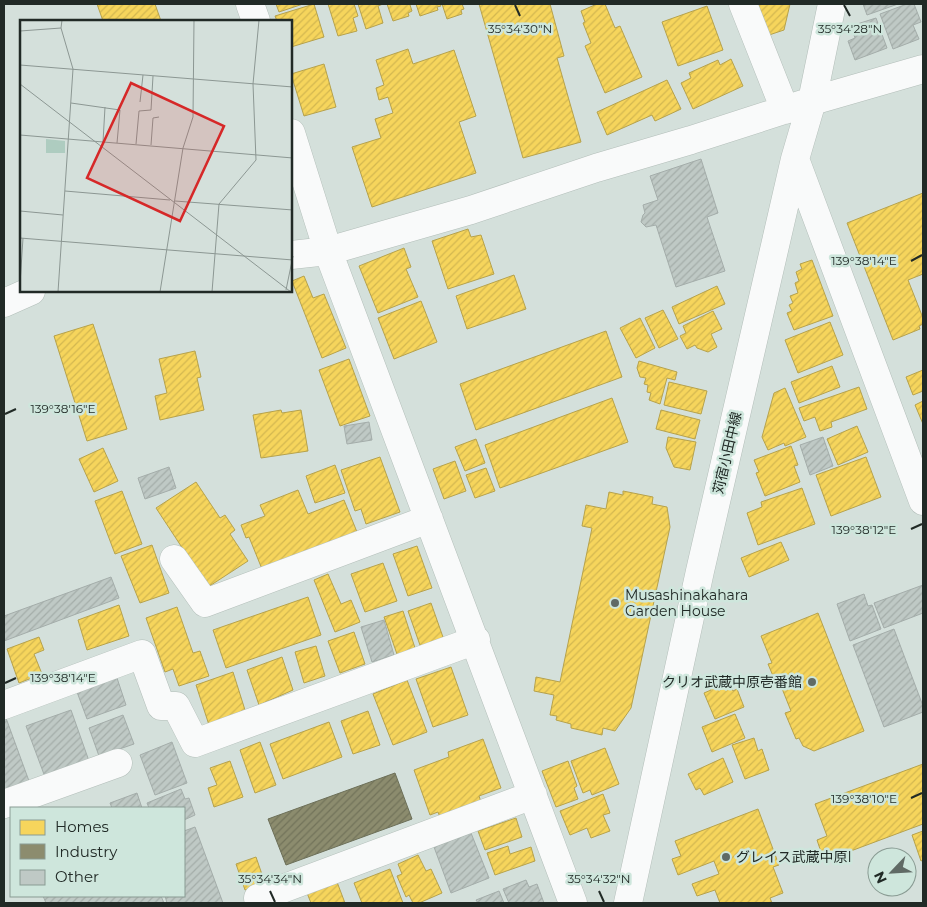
<svg xmlns="http://www.w3.org/2000/svg" width="927" height="907" viewBox="0 0 927 907" font-family="Montserrat,'Noto Sans JP',sans-serif">
	<style>
		.homes { fill: url(#homes-hatch); stroke: #b6a24c }
		.industry { fill: url(#industry-hatch); stroke: #6c6f58 }
		.building { fill: url(#building-hatch); stroke: #a4adaa }
		.lines { fill: none; stroke-linecap: round; stroke-linejoin: round }
		.minor-casing { stroke: #b3beb9; stroke-width: 29 }
		.minor { stroke: #f9fafa; stroke-width: 28 }
		.ticks { fill: none; stroke: #212a26; stroke-width: 2 }
		.poi-dot { fill: #606a65; stroke: #cee6dc; stroke-width: 2 }
		.labels { text-anchor: middle; dominant-baseline: central; stroke-width: 5; stroke-linejoin: round; paint-order: stroke }
		.street-label { font-size: 14px; fill: #212a26; stroke: #cee6dc }
		.poi-label { font-size: 14px; fill: #212a26; stroke: #cee6dc; text-anchor: start }
		.inset-road { fill: none; stroke: #8c9793; stroke-width: 1 }
		.view { fill: #d62828; fill-opacity: 0.15; stroke: #d62828; stroke-width: 2.5 }
		.inset-edge { fill: none; stroke: #212a26; stroke-width: 2.5 }
		.ticks-label { font-size: 12px; text-anchor: middle; fill: #212a26; stroke: #cee6dc; stroke-width: 5; stroke-linejoin: round; paint-order: stroke }
	</style>
	<defs>
		<pattern id="homes-hatch" width="6" height="6" patternUnits="userSpaceOnUse" patternTransform="scale(1.25)"><rect width="6" height="6" fill="#f6d55c"/><path d="M-1 1l2-2M0 6l6-6M5 7l2-2" fill="none" stroke="#d3b750"/></pattern>
		<pattern id="industry-hatch" width="6" height="6" patternUnits="userSpaceOnUse" patternTransform="scale(1.25)"><rect width="6" height="6" fill="#8c8c6e"/><path d="M-1 1l2-2M0 6l6-6M5 7l2-2" fill="none" stroke="#72735a"/></pattern>
		<pattern id="building-hatch" width="6" height="6" patternUnits="userSpaceOnUse" patternTransform="scale(1.25)"><rect width="6" height="6" fill="#bfc9c5"/><path d="M-1 1l2-2M0 6l6-6M5 7l2-2" fill="none" stroke="#a4ada9"/></pattern>
	</defs>
	<rect width="100%" height="100%" fill="#d4e0db"/>
	<path class="homes" d="M97,4H155L161,21H103Z
		M276,4H303L279,12Z
		M314,4L324,37L291,47V21H277L275,16Z
		M328,4H354L358,16L353,18L357,31L338,36Z
		M358,4H383L378,6L383,23L366,29Z
		M387,4H412L410,5L412,11L408,13L409,16L393,21Z
		M416,4H440L441,6L437,7L438,10L420,16Z
		M442,4H462L464,9L461,10L462,14L447,19Z
		M479,4H550L564,56L557,58L581,142L523,158Z
		M597,4H605L615,28L620,26L642,77L605,93L585,46L591,43L583,23L585,22L581,11Z
		M757,4H790L784,30L769,35Z
		M707,6L723,50L678,66L662,22Z
		M408,49L413,64L454,50L476,116L459,122L476,173L372,207L352,147L381,138L375,119L393,113L388,97L379,100L376,88L384,85L376,60Z
		M731,59L743,86L693,109L681,83L691,78L689,73L718,60L720,65Z
		M324,64L336,107L304,116L291,74Z
		M667,80L681,109L655,121L652,115L607,135L597,112Z
		M923,193V274L908,280L923,318V324L919,326L920,329L893,340L847,223Z
		M468,229L471,237L481,235L494,274L448,289L432,241Z
		M404,248L411,267L406,269L418,297L378,313L359,266Z
		M812,260L833,316L794,330L787,313L792,311L789,305L793,303L790,296L798,293L795,283L799,281L796,272L802,269L800,264Z
		M514,275L526,309L467,329L456,296Z
		M304,276L313,298L324,294L346,348L322,358L292,281Z
		M717,286L725,304L679,324L672,307Z
		M421,301L437,342L394,359L378,318Z
		M663,310L678,339L659,348L645,318Z
		M713,311L722,329L711,334L717,347L708,352L697,348L695,345L687,349L680,336L686,333L683,326Z
		M640,318L655,348L636,358L620,328Z
		M830,322L843,355L798,373L785,340Z
		M93,324L127,429L87,441L54,336Z
		M606,331L622,377L476,430L460,384Z
		M195,351L201,377L197,378L204,410L160,420L155,396L167,393L159,359Z
		M349,359L370,416L340,426L319,370Z
		M639,361L677,372L675,380L667,378L660,404L649,400L651,393L647,392L648,385L644,384L646,378L640,377L637,368Z
		M832,366L840,387L799,403L791,382Z
		M923,370V391L913,395L906,377Z
		M669,382L707,391L701,414L664,405Z
		M859,387L867,409L831,422L832,427L820,431L815,417L804,421L799,408Z
		M785,388L806,437L785,446L784,443L768,450L762,437L774,393Z
		M612,398L628,442L500,488L485,445Z
		M923,401V424L915,405Z
		M281,410L282,413L301,410L308,451L261,458L253,415Z
		M661,410L700,420L695,439L656,429Z
		M857,426L868,452L838,465L827,439Z
		M668,437L696,442L690,470L674,467L666,448Z
		M476,439L485,463L465,471L455,447Z
		M791,446L798,465L794,466L800,482L765,496L756,473L759,472L754,460Z
		M103,448L118,481L94,492L79,459Z
		M380,457L400,512L366,524L361,509L355,511L341,470Z
		M866,457L881,497L831,516L816,475Z
		M455,461L466,491L444,499L433,469Z
		M335,465L345,493L315,503L306,476Z
		M486,468L495,491L475,498L466,475Z
		M196,482L220,518L225,515L235,530L230,534L248,561L208,587L156,508Z
		M802,488L815,524L758,545L747,513L762,507L761,502Z
		M298,490L308,514L344,500L357,532L262,569L249,537L246,538L241,525L265,516L260,505Z
		M122,491L142,544L115,554L95,501Z
		M623,491L653,497L652,504L667,507L670,527L631,708L615,731L603,728L602,735L571,728V724L556,720L557,716L550,715L554,695L534,691L536,677L560,682L592,528L582,526L586,505L606,509L609,492L623,495Z
		M781,542L789,560L749,577L741,558Z
		M152,545L169,593L140,603L121,556Z
		M417,546L432,588L408,596L393,554Z
		M383,563L397,601L365,612L351,574Z
		M328,574L341,604L351,600L360,622L335,632L314,580Z
		M308,597L321,635L226,668L213,630Z
		M431,603L444,640L421,648L408,611Z
		M119,605L129,636L87,650L78,620Z
		M177,607L193,653L200,651L209,676L179,686L173,669L165,672L146,618Z
		M403,611L416,651L398,657L384,617Z
		M818,613L864,731L814,751L803,746L799,738L796,739L785,713L791,711L779,681L776,683L768,664L772,663L761,636Z
		M354,632L365,664L340,673L328,641Z
		M39,637L44,650L34,654L42,674L19,683L7,649Z
		M316,646L325,676L304,683L295,652Z
		M282,657L293,690L259,705L247,670Z
		M451,667L468,715L433,727L416,679Z
		M233,672L245,710L209,725L196,685Z
		M726,674L733,691L737,689L744,707L715,719L704,693L711,690L707,682Z
		M407,680L427,732L393,745L373,694Z
		M368,711L380,745L353,754L341,721Z
		M735,714L745,738L712,752L702,727Z
		M329,722L342,757L283,779L270,744Z
		M754,738L758,751L762,749L769,770L745,779L732,745Z
		M483,739L501,788L479,796L482,805L441,820L438,812L430,815L414,770L449,757L448,752Z
		M260,742L276,785L255,793L240,750Z
		M605,748L619,784L592,795L590,790L583,793L571,761Z
		M723,758L733,782L704,795L700,788L696,790L688,774Z
		M230,761L243,797L214,807L208,788L217,785L210,768Z
		M568,761L577,786L574,788L578,799L556,807L542,771Z
		M923,764V824L824,861L817,840L827,836L815,804Z
		M603,794L610,813L603,815L610,831L591,838L587,828L570,835L560,811Z
		M758,809L779,865L773,867L783,893L770,898L772,903H720L715,890L697,896L692,884L719,874L714,861L678,875L672,859L681,856L675,841Z
		M516,818L522,837L485,850L478,831Z
		M923,831V860L921,861L912,835Z
		M508,846L510,854L531,847L535,861L495,875L487,853Z
		M418,855L426,871L431,869L442,893L419,903H413L409,895L406,897L397,876L402,874L398,864Z
		M256,857L265,883L245,890L236,864Z
		M390,869L403,903H362L354,883Z
		M337,882L345,903H311L307,893Z"/>
	<path class="industry" d="M395,773L412,819L286,865L268,819Z"/>
	<path class="building" d="M863,4H898L867,15Z
		M907,4H914L921,22L913,25L919,39L893,49L880,14Z
		M876,18L887,48L855,60L848,41L855,38L851,26Z
		M701,159L718,213L707,217L725,271L676,287L656,225L646,227L641,222L643,215L645,213L643,205L658,200L650,176Z
		M369,422L372,440L347,444L344,426Z
		M823,437L833,466L810,475L800,445Z
		M169,467L176,488L145,499L138,478Z
		M111,577L119,598L4,641V616Z
		M923,585V613L884,628L874,603Z
		M864,594L868,606L872,605L881,629L850,641L837,604Z
		M384,620L394,655L372,662L361,627Z
		M894,629L923,706V712L884,727L853,645Z
		M117,678L126,705L87,719L77,692Z
		M71,710L89,761L45,777L26,726Z
		M123,715L134,744L99,756L89,728Z
		M6,718L29,781L4,790V719Z
		M172,742L187,783L155,795L140,755Z
		M181,789L185,799L189,798L195,815L184,820V808H149L147,803Z
		M137,793L142,808H112L110,803Z
		M195,827L223,903H167L165,896H184V831Z
		M471,833L489,878L451,893L434,847Z
		M526,880L529,887L537,884L544,903H509L503,889Z
		M499,891L504,903H478L476,900Z
		M43,896H161L164,903H46Z"/>
	<g class="lines">
		<defs>
			<path id="minor" d="M250,4L256,21
				M743,4L785,110
				M291,133L328,251L573,903
				M795,159L923,501
				M291,255L328,251L471,210L596,168L691,140L812,101L923,69
				M4,303L31,291
				M174,559L205,603L429,519
				M4,705L142,654L161,706H176L195,743L476,640
				M4,804L118,763
				M260,903L258,898L533,795
				M628,903L700,571L795,159L812,101L832,4"/>
		</defs>
		<use href="#minor" class="minor-casing"/>
		<use href="#minor" class="minor"/>
	</g>
	<path class="ticks" d="M515,5L520,16M844,5L850,16M911,261L922,255M5,414L16,409M911,529L922,524M5,683L16,678M911,798L922,793M270,891L275,902M599,891L604,902"/>
	<g class="poi-dot">
		<circle cx="615" cy="603" r="5"/>
		<circle cx="812" cy="682" r="5"/>
		<circle cx="726" cy="857" r="5"/>
	</g>
	<g class="labels">
		<g class="street-label">
			<text transform="translate(727 453) rotate(-77)">苅宿小田中線</text>
		</g>
		<g class="poi-label">
			<text x="625" y="595">Musashinakahara<tspan x="625" dy="16">Garden House</tspan></text>
			<text x="802" y="682" text-anchor="end">クリオ武蔵中原壱番館</text>
			<text x="736" y="857">グレイス武蔵中原I</text>
		</g>
	</g>
	<g transform="translate(20 20)">
		<rect width="272" height="272" fill="#d4e0db"/>
		<path d="M26,119L45,121V133H26Z" fill="#aeccc0"/>
		<path class="inset-road" d="M0,11L41,8M0,45L273,67M0,64L271,272M120,82L123,55M51,83L100,90L97,123M0,115L273,138M83,122L85,87M116,124L119,91L131,90L133,56M131,125L133,98L139,97M45,171L150,180M155,181L273,190M0,191L43,195M0,218L273,240M0,264L3,218M266,270L273,236M38,272L53,49L41,8L42,0M140,272L163,128L173,97L174,0M192,272L199,184L236,140L233,64L239,0"/>
		<path class="view" d="M111,63L204,106L160,201L67,158Z"/>
		<rect width="272" height="272" class="inset-edge"/>
	</g>
	<g class="ticks-label">
		<text x="520" y="33">35°34'30"N</text>
		<text x="850" y="33">35°34'28"N</text>
		<text x="864" y="265">139°38'14"E</text>
		<text x="63" y="413">139°38'16"E</text>
		<text x="864" y="534">139°38'12"E</text>
		<text x="63" y="682">139°38'14"E</text>
		<text x="864" y="803">139°38'10"E</text>
		<text x="270" y="883">35°34'34"N</text>
		<text x="599" y="883">35°34'32"N</text>
	</g>
	<rect width="927" height="907" fill="none" stroke="#212a26" stroke-width="10"/>
	<rect x="10" y="807" width="175" height="90" fill="#cee6dc" stroke="#899b93"/>
	<rect x="20" y="820" width="25" height="15" fill="#f6d55c" stroke="#899b93"/>
	<text x="55" y="832" font-size="15" fill="#212a26">Homes</text>
	<rect x="20" y="844" width="25" height="15" fill="#8c8c6e" stroke="#899b93"/>
	<text x="55" y="857" font-size="15" fill="#212a26">Industry</text>
	<rect x="20" y="870" width="25" height="15" fill="#bfc9c5" stroke="#899b93"/>
	<text x="55" y="882" font-size="15" fill="#212a26">Other</text>
	<g transform="translate(892 872) rotate(245)"><circle r="24" fill="#cee6dc" stroke="#899b93"/>
	<path d="M0-4L9 19L0 12L-9 19Z" fill="#606a65"/>
	<text y="-8" font-size="14" font-weight="bold" text-anchor="middle" fill="#212a26">N</text>
	</g>
</svg>
